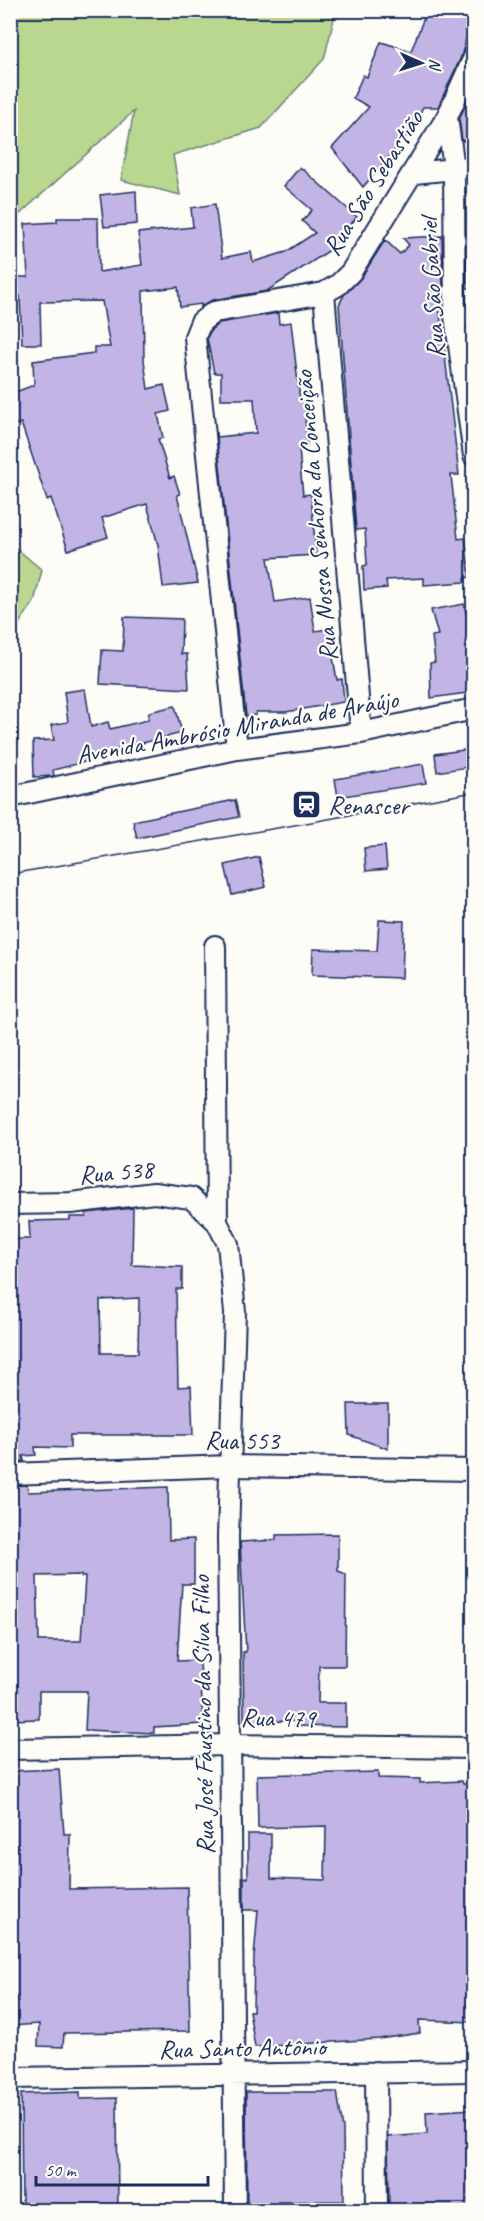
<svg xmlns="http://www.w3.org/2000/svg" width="484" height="2221" viewBox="0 0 484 2221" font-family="Caveat,sans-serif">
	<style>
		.green { fill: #b9d78f; stroke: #6a8376; stroke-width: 1.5 }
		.building { fill: #c2b5e6; stroke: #1b2f5e; stroke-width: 1.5; fill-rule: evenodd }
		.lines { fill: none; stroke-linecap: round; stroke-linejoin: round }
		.street-casing { stroke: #1b2f5e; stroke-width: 24 }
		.street { stroke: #fdfcf7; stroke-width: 20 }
		.tram { stroke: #1b2f5e; stroke-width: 1.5 }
		.labels { text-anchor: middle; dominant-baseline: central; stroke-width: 4.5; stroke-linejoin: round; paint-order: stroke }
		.street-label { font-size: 26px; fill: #1b2f5e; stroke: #fdfcf7 }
		.poi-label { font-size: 26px; fill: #1b2f5e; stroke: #fdfcf7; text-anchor: start }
	</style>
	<rect width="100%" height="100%" fill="#fdfcf7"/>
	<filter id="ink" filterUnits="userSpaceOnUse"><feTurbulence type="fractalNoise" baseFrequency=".0167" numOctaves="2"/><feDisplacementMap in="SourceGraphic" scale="12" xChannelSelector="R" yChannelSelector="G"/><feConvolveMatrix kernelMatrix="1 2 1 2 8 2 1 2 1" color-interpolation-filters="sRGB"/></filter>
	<g filter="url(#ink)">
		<path class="green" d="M11,10H336V11L324,59L261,128L173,155L180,195L121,180L134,111L11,222Z
			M11,544L42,570L34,602L11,635Z"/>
		<path class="building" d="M427,10H474L461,57L438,107H423L411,131L363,187L332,148L369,107L353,98L363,75L367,77L381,42L411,51Z
			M474,87V141H462L459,119Z
			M300,167L357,217L327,252L267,291L212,300L201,307V304L180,307L178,287L143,291L144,360L148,389L164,385L170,411L158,414L163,438L158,439L170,478L174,476L180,494L177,495L198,583L163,587L158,545L147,504L102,518L108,537L68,550L51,498L47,500L21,423L15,425L10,416V394L34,385L33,361L94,353V347H110L102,301L40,302L41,344H22L20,296H10V277H28L25,224L57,222V218H98L99,272L142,265L138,233L193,227L191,208L215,204L222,258L251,252L253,262L286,252L315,233L302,221L312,210L284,186Z
			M136,191L137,224L104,227L100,195Z
			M466,235H474V288H467Z
			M442,236L443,288H437L459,475H451L458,539L465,538L470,577L465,578V582L424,585V578L386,580L387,588L364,590L363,566L367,565L365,529L356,530L339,305L344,295L361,278L385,240L400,254L409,245L403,238Z
			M278,313L279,324L291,322L300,400H304L307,446H299L301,475L303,495L311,494L316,555L268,558L275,602L310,597L315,631L328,629L337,680L342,679L344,702L286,712H256V715L246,716L217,437L256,433L254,399H221V373H214L207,338L211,330L219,323Z
			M464,604L474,647V692L431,698L430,663L435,662L432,636L438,635L431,610Z
			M124,617L182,619L181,654H187L189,689L100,684L102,650L123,651Z
			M85,689L91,727L108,722L110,729L148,720L149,712L175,706L182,733L115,750L116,754L53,770L54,776L34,777L33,741L54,740L51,725L68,722L64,692Z
			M471,749L474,766L437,772L435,754Z
			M423,764L426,783L338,797L335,779Z
			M235,800L239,817L137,838L133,821Z
			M385,846L387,869L366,871L364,848Z
			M259,857L266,887L232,895L225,865Z
			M379,920L404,921L402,978L312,975L313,949L377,951Z
			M133,1208L132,1265L182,1267V1289H176L178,1387L191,1386L193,1435H70V1448L35,1447L36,1455L23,1456L24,1461L10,1462V1239H30L29,1221L70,1220V1217H86V1213ZM139,1298L138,1353H101L100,1300Z
			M348,1404H388V1449L349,1435Z
			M27,1485L28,1492L168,1487L169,1540L194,1539V1584H182L177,1661L200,1660L203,1724L154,1727V1733L85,1730L87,1691H39V1719L10,1720V1486ZM81,1575V1577H85L81,1641H39L37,1576Z
			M338,1534V1571L346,1574L345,1666H319L318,1703H346V1727L295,1726V1721L244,1722L243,1652H246L240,1542L276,1540V1535Z
			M59,1769L64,1834H70L69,1889L187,1887L190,2031L64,2033L63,2047L38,2046L39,2024L10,2026V1771Z
			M378,1772V1778L420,1779V1783L462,1781L463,1784H474V2022L419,2020L420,2033L379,2039L255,2047L249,2011H253L254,1957L258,1910H244V1877L248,1878V1834H271V1878L325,1880L326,1826L258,1828L257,1775Z
			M80,2092V2099L117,2098L118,2211H22L21,2094Z
			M246,2092H337L343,2129L344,2201L278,2202L281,2211H247Z
			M474,2109V2211H429V2205L389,2206L388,2137L427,2134L426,2112Z"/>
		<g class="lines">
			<defs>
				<path id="street" d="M447,117L454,168L455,316L474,456
					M414,173L474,167
					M324,293L361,733
					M455,316L474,314
					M237,749L195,337L201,322L214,312L324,293L338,285L351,272L447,117L474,57
					M10,797L237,749L361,733L474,709
					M215,946L217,1222
					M10,1204L71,1203L154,1193L191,1198L217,1222L228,1244L235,1312L228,1537L235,2210
					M10,1474L230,1466L474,1470
					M10,1749L231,1745L474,1748
					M376,2072L377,2210
					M10,2078L474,2071"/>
			</defs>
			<use href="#street" class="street-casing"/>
			<use href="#street" class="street"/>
			<path class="tram" d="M10,874L312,822L474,792"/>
		</g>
	</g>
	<defs>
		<symbol id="station-square" viewBox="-11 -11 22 22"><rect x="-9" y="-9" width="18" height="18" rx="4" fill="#1b2f5e" stroke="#fdfcf7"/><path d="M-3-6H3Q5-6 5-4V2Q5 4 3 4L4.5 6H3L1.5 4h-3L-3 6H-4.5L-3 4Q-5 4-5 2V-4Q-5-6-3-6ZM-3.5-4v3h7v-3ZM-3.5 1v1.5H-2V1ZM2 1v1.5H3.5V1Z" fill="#fff"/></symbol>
	</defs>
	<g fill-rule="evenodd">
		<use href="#station-square" x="290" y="788" width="33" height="33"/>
	</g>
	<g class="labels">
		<g class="street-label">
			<text transform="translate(373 183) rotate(-58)">Rua São Sebastião</text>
			<text transform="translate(432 288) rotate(-93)">Rua São Gabriel</text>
			<text transform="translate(316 516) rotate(-95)">Rua Nossa Senhora da Conceição</text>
			<text transform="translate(237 727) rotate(-10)">Avenida Ambrósio Miranda de Araújo</text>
			<text transform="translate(116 1172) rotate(-5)">Rua 538</text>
			<text x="242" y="1440">Rua 553</text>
			<text transform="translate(203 1715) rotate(-91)">Rua José Faustino da Silva Filho</text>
			<text transform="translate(278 1718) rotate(1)">Rua 479</text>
			<text transform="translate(242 2048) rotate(-1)">Rua Santo Antônio</text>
		</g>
		<g class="poi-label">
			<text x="328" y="805">Renascer</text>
		</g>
	</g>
	<rect width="484" height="2221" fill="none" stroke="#fdfcf7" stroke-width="36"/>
	<rect x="18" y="18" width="448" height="2185" fill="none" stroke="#1b2f5e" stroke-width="2" filter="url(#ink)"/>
	<g transform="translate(421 63) rotate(93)" stroke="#fdfcf7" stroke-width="4.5" paint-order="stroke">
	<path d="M0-4.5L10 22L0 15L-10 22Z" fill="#1b2f5e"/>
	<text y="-9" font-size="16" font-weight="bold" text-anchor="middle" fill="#1b2f5e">N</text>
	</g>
	<path d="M36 2176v9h172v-9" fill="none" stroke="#1b2f5e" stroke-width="3"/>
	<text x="45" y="2176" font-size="18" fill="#1b2f5e" stroke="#fdfcf7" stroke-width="4.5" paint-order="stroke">50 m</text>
</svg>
